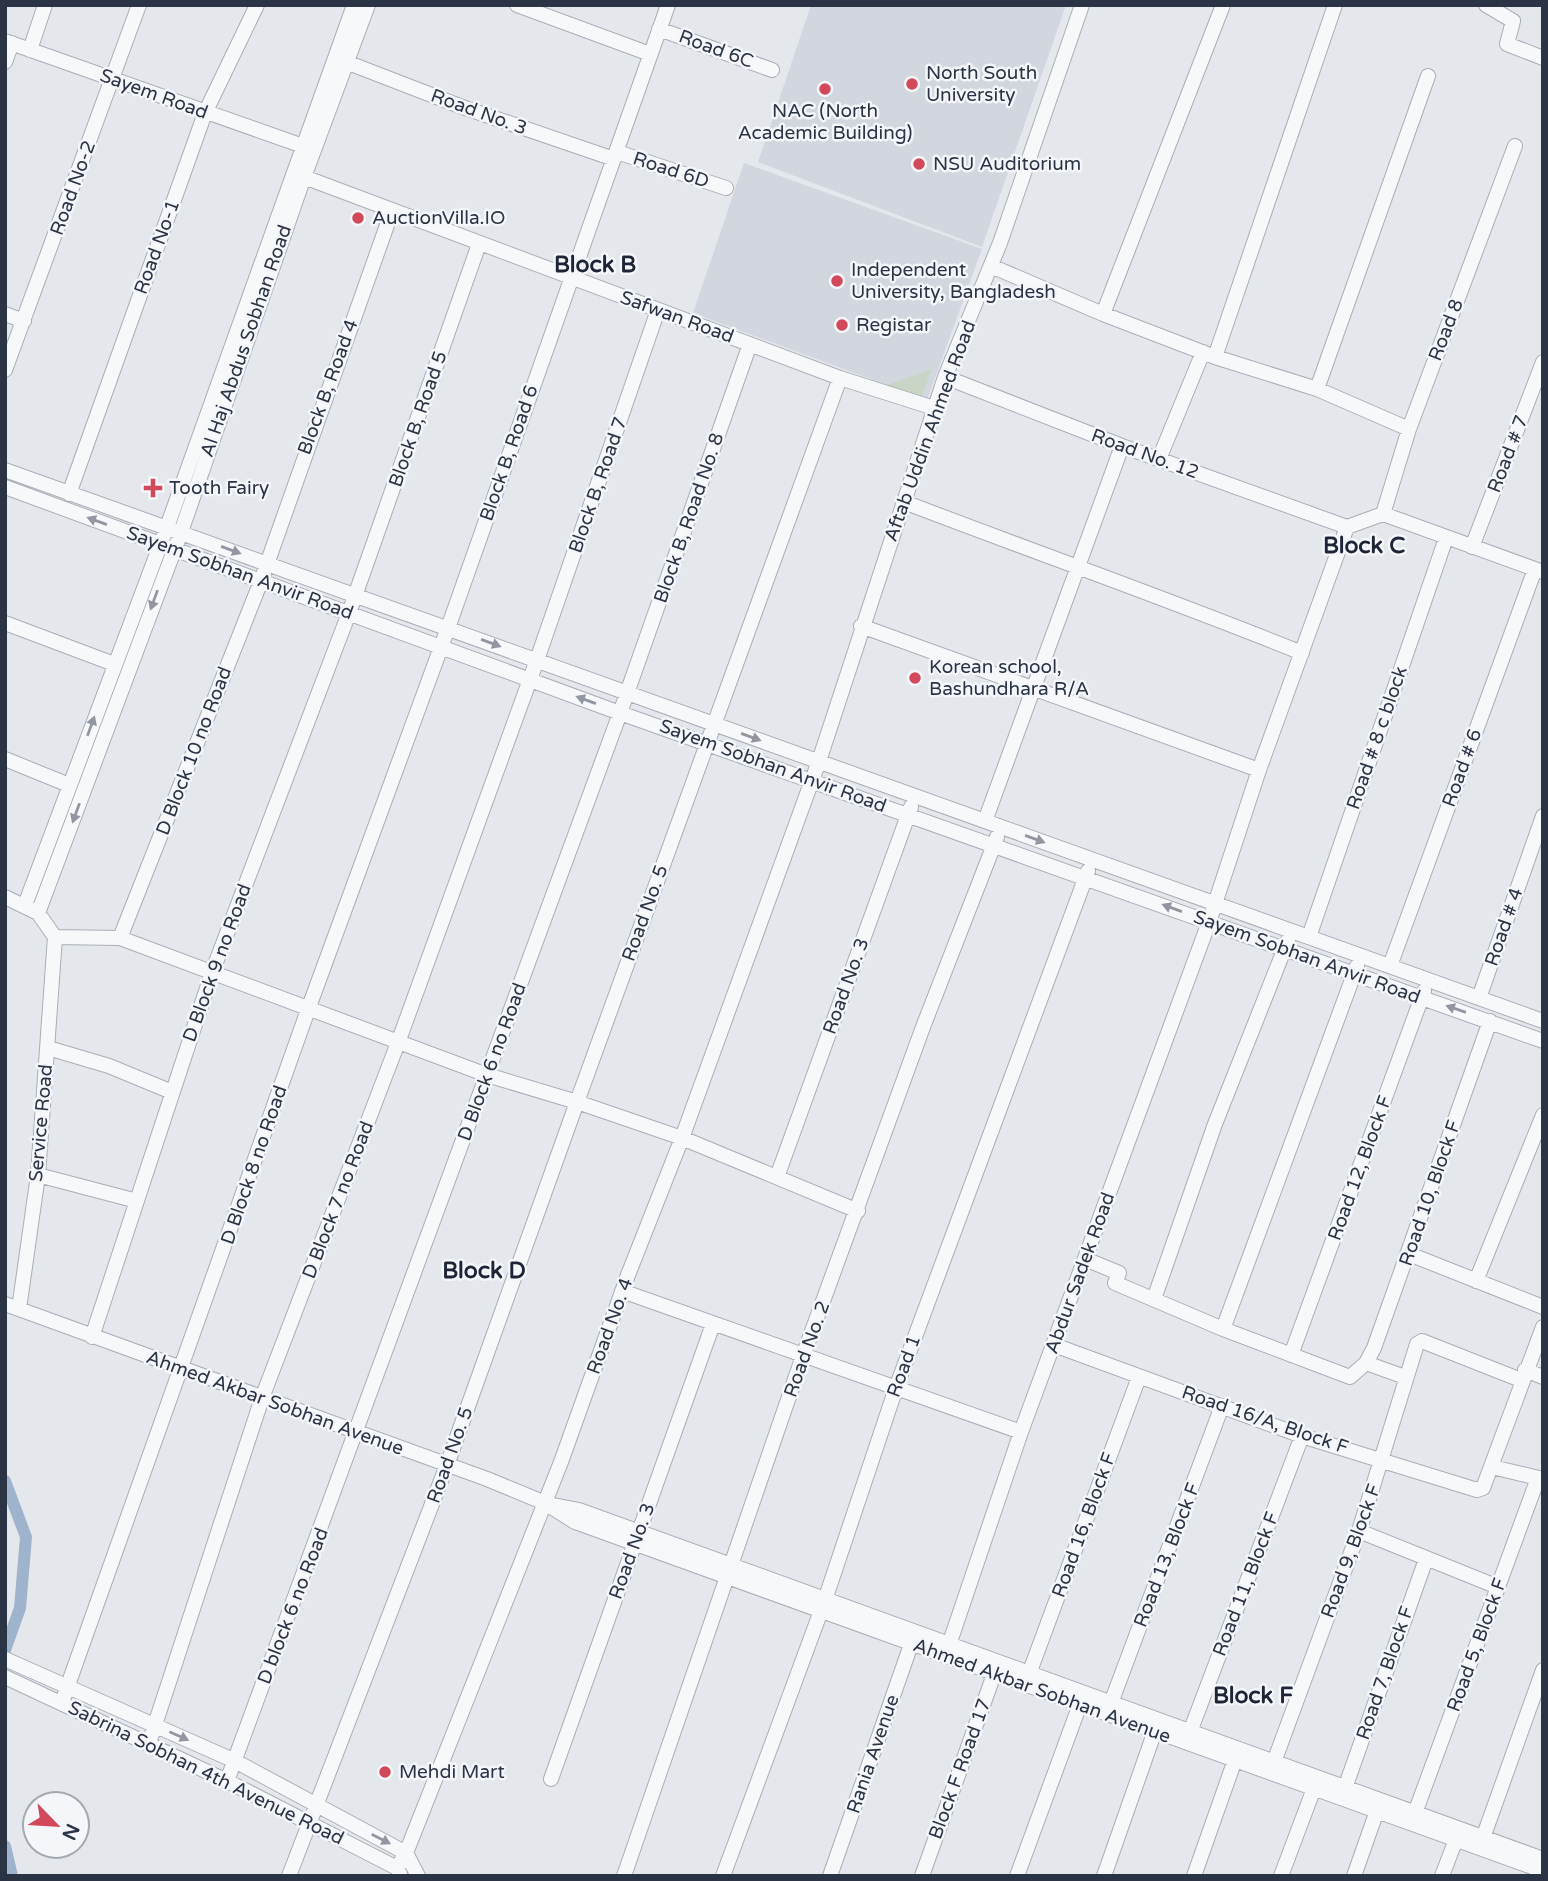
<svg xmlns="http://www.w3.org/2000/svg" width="1548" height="1881" viewBox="0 0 1548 1881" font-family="'Varela Round',sans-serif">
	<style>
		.built { fill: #d2d6de }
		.green { fill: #c9d6c5 }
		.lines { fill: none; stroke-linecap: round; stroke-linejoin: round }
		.canal { stroke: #9fb4cc; stroke-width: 12 }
		.minor-casing { stroke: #a9aeb7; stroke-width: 16 }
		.minor { stroke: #f7f8fa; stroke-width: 14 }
		.oneway { fill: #9196a0 }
		.poi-dot { fill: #d1495b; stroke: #f4f6f9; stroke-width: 2.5 }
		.labels { text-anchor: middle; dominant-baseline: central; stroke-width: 5; stroke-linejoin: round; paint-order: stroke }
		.street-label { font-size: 19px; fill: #2b3445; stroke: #f4f6f9 }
		.poi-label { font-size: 19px; fill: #2b3445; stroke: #f4f6f9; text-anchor: start }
		.quarter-label { font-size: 23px; font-weight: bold; fill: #1d2536; stroke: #f4f6f9 }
	</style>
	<rect width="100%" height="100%" fill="#e4e7ec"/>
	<path class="built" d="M811,5H1066L982,247L758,162Z
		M744,163L982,249L927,400L693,313Z"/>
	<path class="green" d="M932,369L921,398L887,385Z"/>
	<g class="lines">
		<path class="canal" d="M5,1481L26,1537L20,1608L5,1650
			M5,1846L12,1876"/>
		<defs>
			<path id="minor" d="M517,5L650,54
				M1486,5L1513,21L1507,44L1543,58
				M659,29L772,70
				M5,41L303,146
				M30,50L45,5
				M5,62L12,43
				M346,62L465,108L614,159
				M617,152L726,188
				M304,177L840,378L934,408
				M991,266L1103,314L1215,357L1317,389L1409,429
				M5,314L24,321
				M1103,314L1223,5
				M1215,357L1335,5
				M5,370L139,5
				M945,377L1122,446L1347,527
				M1317,389L1428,76
				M1159,459L1203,352
				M5,470L1543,1021
				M5,487L620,713L1543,1041
				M69,494L205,113L257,5
				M904,502C1037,553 1171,600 1302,653
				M1383,514L1409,429L1515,146
				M1347,527L1383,514L1543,572
				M1472,547L1543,362
				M5,623L114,664
				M861,626L1259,770
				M5,759L69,785
				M985,821L1122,446
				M5,897L38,913L55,937L120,938L487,1075L577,1102L840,378
				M25,905L167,527L354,5
				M38,913L181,532L304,177L368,5
				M1309,937L1446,538
				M120,938L261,581L392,211
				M1390,966L1535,569
				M1479,998L1543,816
				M48,1048L109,1066L172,1092
				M38,1175L137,1201
				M777,1177L911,807
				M1409,1254L1543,1307
				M1085,1259L1119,1273L1115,1283L1223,1329L1350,1377L1366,1363L1374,1348L1490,1021
				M1476,1281L1543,1115
				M622,1291L1021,1432
				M1154,1299L1215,1124L1288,940
				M5,1304L487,1479L545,1503L575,1522L1543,1871
				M19,1309L38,1175L55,937
				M1223,1329L1357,966
				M92,1337L213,970L349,613L479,244
				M1054,1345L1302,1436L1477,1490L1483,1488L1543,1327
				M1291,1355L1424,991
				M1366,1363L1405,1377
				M1525,1370L1543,1377
				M1492,1467L1543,1479
				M553,1505L579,1510L1543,1859
				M1359,1531L1498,1587
				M949,1645L1021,1432L1209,922L1259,770L1347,527
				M5,1659L235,1761L406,1853L418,1876
				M1029,1674L1139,1377
				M5,1677L227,1781L397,1868L400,1874
				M62,1702L309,1007L448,628L668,5
				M1111,1703L1222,1406
				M1190,1732L1302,1436
				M149,1743L262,1398L399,1040L537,660L658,310
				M1274,1762L1359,1531L1417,1344L1422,1341L1521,1380
				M551,1779L713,1324
				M227,1781L620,713L750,344
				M1345,1788L1426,1559
				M1415,1813L1538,1478
				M1483,1838L1543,1670
				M397,1868L406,1853L561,1462L628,1275L682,1138L819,761L945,377L1000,243L1082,5
				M289,1876L447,1465L577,1102L682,1138L858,1211
				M624,1876L803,1356L923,1027L997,837
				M723,1876L825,1600L896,1388L1088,871
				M830,1876L914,1636
				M922,1876L997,1666
				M1017,1876L1083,1696
				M1104,1876L1157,1725
				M1194,1876L1237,1754
				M1281,1876L1316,1783
				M1354,1876L1379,1805
				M1442,1876L1458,1834"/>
		</defs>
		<use href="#minor" class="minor-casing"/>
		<use href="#minor" class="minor"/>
	</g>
	<defs><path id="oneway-solid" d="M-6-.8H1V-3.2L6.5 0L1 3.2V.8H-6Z" transform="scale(1.75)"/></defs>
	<g class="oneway">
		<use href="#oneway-solid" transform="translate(97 521) rotate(-160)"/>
		<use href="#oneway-solid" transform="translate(231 550) rotate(20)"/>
		<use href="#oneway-solid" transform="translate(154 600) rotate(110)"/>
		<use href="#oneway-solid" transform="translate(491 643) rotate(20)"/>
		<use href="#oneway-solid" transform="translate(586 700) rotate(-160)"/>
		<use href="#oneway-solid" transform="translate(91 726) rotate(-70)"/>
		<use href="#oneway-solid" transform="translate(751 737) rotate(20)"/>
		<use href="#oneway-solid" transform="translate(76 813) rotate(110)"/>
		<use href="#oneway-solid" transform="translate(1035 839) rotate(20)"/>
		<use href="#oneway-solid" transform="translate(1172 908) rotate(-160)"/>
		<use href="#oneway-solid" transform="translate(1456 1009) rotate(-161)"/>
		<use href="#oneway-solid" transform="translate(179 1736) rotate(24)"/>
		<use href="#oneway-solid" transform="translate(381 1839) rotate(27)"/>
	</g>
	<g class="poi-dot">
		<circle cx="912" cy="84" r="7"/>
		<circle cx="825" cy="89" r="7"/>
		<circle cx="919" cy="164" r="7"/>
		<circle cx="358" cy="218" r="7"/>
		<circle cx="837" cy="281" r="7"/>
		<circle cx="842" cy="325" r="7"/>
		<path d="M149.5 477.5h7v7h7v7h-7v7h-7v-7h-7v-7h7z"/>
		<circle cx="915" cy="678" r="7"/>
		<circle cx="385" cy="1772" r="7"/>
	</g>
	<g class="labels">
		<g class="street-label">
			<text transform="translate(716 49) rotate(20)">Road 6C</text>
			<text transform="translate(154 94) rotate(20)">Sayem Road</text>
			<text transform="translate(479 112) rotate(20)">Road No. 3</text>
			<text transform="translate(671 170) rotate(18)">Road 6D</text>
			<text transform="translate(73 188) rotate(-70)">Road No-2</text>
			<text transform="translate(157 247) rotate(-70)">Road No-1</text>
			<text transform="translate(677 317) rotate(20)">Safwan Road</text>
			<text transform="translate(1446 330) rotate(-69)">Road 8</text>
			<text transform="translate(246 341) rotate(-71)">Al Haj Abdus Sobhan Road</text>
			<text transform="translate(328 387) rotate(-70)">Block B, Road 4</text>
			<text transform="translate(418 419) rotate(-71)">Block B, Road 5</text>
			<text transform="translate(930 431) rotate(-70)">Aftab Uddin Ahmed Road</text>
			<text transform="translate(509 453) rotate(-71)">Block B, Road 6</text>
			<text transform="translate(1145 454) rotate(20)">Road No. 12</text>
			<text transform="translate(1508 454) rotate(-69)">Road # 7</text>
			<text transform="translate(598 485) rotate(-71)">Block B, Road 7</text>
			<text transform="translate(689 518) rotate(-71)">Block B, Road No. 8</text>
			<text transform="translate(240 573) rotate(20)">Sayem Sobhan Anvir Road</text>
			<text transform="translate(1377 738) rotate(-71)">Road # 8 c block</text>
			<text transform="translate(194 751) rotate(-69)">D Block 10 no Road</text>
			<text transform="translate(773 766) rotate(20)">Sayem Sobhan Anvir Road</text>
			<text transform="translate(1462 768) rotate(-70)">Road # 6</text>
			<text transform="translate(645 913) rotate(-70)">Road No. 5</text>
			<text transform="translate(1504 927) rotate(-71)">Road # 4</text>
			<text transform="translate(1307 957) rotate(20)">Sayem Sobhan Anvir Road</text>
			<text transform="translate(217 963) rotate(-70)">D Block 9 no Road</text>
			<text transform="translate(846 986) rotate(-70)">Road No. 3</text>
			<text transform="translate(492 1062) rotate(-70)">D Block 6 no Road</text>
			<text transform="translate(41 1123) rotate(-85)">Service Road</text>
			<text transform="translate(254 1165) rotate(-71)">D Block 8 no Road</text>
			<text transform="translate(1360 1168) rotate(-70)">Road 12, Block F</text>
			<text transform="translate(1430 1193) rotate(-71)">Road 10, Block F</text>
			<text transform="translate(338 1200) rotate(-69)">D Block 7 no Road</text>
			<text transform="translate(1080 1273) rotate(-70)">Abdur Sadek Road</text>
			<text transform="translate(610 1326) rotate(-70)">Road No. 4</text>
			<text transform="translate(807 1349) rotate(-70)">Road No. 2</text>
			<text transform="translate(904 1366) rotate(-70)">Road 1</text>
			<text transform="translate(275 1403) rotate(20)">Ahmed Akbar Sobhan Avenue</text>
			<text transform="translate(1265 1420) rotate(19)">Road 16/A, Block F</text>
			<text transform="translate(450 1455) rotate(-70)">Road No. 5</text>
			<text transform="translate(1084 1525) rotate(-70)">Road 16, Block F</text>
			<text transform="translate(632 1551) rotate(-70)">Road No. 3</text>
			<text transform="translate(1351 1551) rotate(-70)">Road 9, Block F</text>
			<text transform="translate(1167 1555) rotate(-69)">Road 13, Block F</text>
			<text transform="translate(1246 1584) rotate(-69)">Road 11, Block F</text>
			<text transform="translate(293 1606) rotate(-69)">D block 6 no Road</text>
			<text transform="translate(1477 1645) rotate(-70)">Road 5, Block F</text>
			<text transform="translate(1385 1673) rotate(-71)">Road 7, Block F</text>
			<text transform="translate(1042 1691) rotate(20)">Ahmed Akbar Sobhan Avenue</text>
			<text transform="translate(873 1754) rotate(-71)">Rania Avenue</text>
			<text transform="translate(960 1769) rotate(-70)">Block F Road 17</text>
			<text transform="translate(206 1773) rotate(26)">Sabrina Sobhan 4th Avenue Road</text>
		</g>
		<g class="poi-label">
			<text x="926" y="73">North South<tspan x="926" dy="22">University</tspan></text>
			<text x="825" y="111" text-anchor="middle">NAC (North<tspan x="825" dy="22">Academic Building)</tspan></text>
			<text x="933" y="164">NSU Auditorium</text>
			<text x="372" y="218">AuctionVilla.IO</text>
			<text x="851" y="270">Independent<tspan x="851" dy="22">University, Bangladesh</tspan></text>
			<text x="856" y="325">Registar</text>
			<text x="169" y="488">Tooth Fairy</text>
			<text x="929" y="667">Korean school,<tspan x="929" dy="22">Bashundhara R/A</tspan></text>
			<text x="399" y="1772">Mehdi Mart</text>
		</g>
		<g class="quarter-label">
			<text x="595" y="265">Block B</text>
			<text x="1364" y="546">Block C</text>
			<text x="484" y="1271">Block D</text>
			<text x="1253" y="1696">Block F</text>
		</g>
	</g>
	<rect width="1548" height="1881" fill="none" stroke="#2b3445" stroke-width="14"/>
	<g transform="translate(56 1825) rotate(115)"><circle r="33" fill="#f4f6f9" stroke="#a4a8b1" stroke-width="2"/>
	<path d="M0-5L12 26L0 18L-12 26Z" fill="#d1495b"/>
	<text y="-10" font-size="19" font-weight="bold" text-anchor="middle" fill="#2b3445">N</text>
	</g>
</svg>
